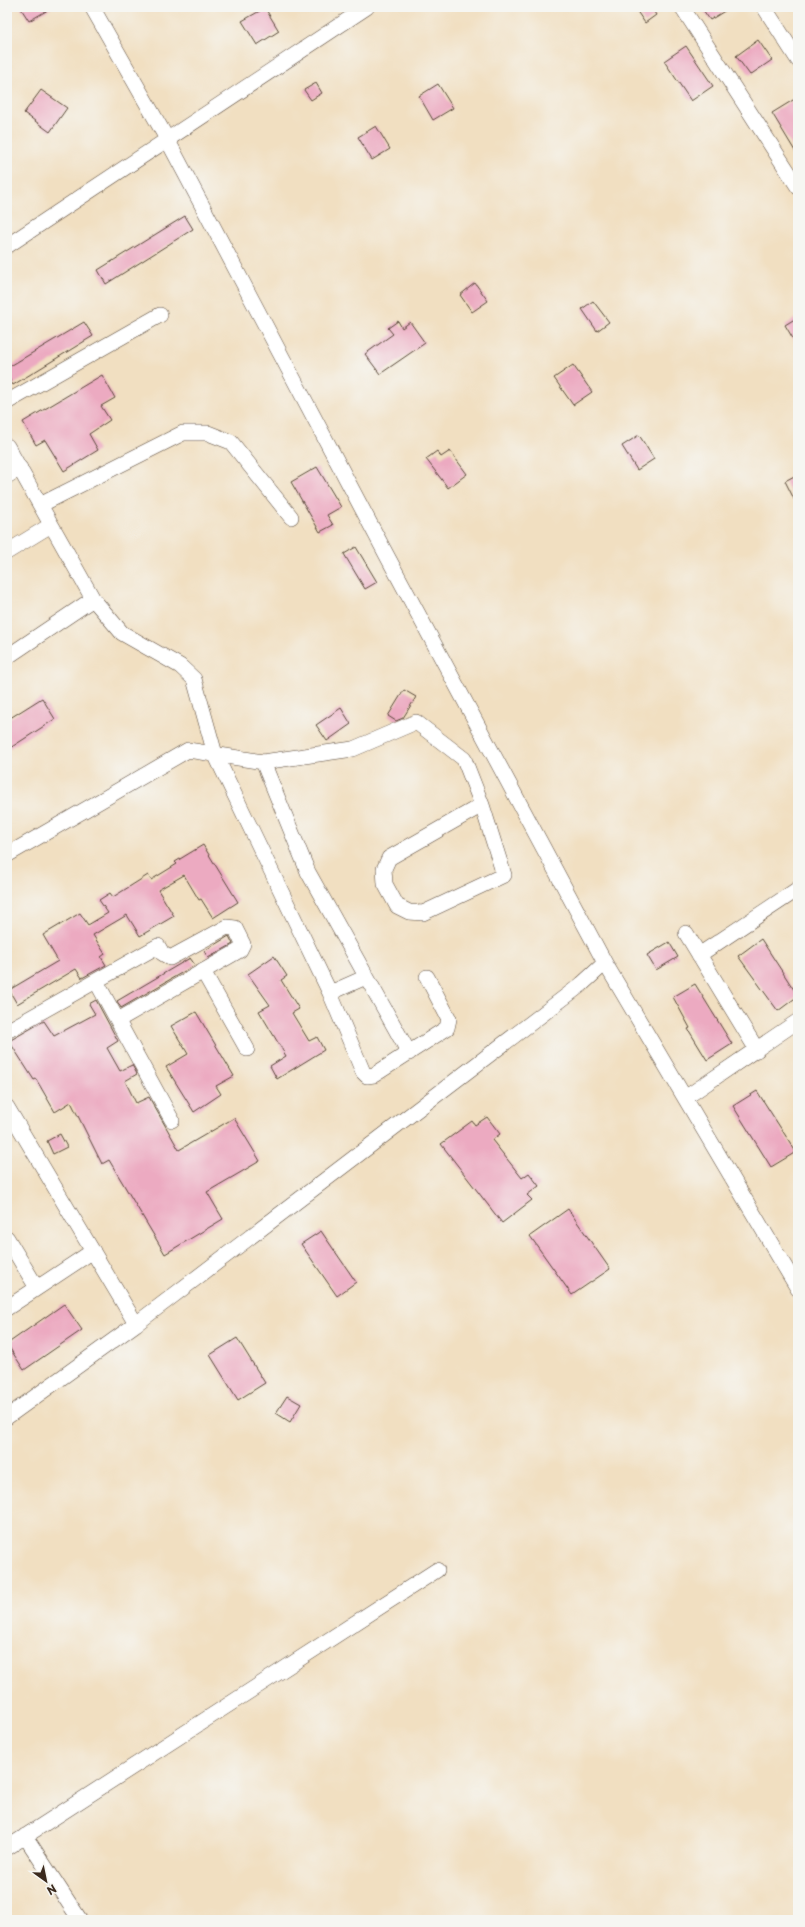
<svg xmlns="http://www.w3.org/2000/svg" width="805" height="1927" viewBox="0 0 805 1927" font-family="'Playpen Sans',sans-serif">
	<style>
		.building { fill: #ecaac1 }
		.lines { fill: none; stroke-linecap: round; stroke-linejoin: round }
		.minor-casing { stroke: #564536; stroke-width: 16 }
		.minor { stroke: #fff; stroke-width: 15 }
	</style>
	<rect width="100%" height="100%" fill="#f6f6f2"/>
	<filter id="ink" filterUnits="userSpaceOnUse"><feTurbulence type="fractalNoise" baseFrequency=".025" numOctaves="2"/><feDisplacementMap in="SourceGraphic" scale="8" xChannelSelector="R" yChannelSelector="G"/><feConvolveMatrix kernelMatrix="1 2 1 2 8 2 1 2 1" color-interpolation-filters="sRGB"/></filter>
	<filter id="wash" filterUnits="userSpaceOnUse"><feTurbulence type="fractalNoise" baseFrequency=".012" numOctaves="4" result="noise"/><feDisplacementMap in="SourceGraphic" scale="16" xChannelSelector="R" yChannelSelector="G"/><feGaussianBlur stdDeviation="0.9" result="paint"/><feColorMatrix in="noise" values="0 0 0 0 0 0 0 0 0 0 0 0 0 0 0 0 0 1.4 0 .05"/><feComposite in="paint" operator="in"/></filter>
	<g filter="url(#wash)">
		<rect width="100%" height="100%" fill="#f1dfc1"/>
		<g id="blocks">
			<path class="building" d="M20,7H53L29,21Z
				M634,7H651L656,15L645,23Z
				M701,7H731L710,20Z
				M265,8L279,31L257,45L242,21Z
				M758,40L772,60L750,75L736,56Z
				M686,46L713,86L691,101L664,61Z
				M316,83L322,93L311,100L304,90Z
				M438,84L453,108L433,120L419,96Z
				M41,90L67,108L50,132L24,113Z
				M798,97V156L772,113Z
				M376,126L390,149L372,160L358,137Z
				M185,216L193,229L106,284L98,270Z
				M475,283L488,301L472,312L460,295Z
				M593,301L609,322L597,331L582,309Z
				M798,317V347L785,325Z
				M398,321L402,328L410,322L425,343L380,374L365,354L393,334L388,328Z
				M84,322L93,336L13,385L7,375V368Z
				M573,365L592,392L573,405L554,378Z
				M102,375L115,398L101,406L110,420L89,434L98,450L64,471L45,440L36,445L23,422Z
				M639,435L654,459L637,470L622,446Z
				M437,451L441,457L450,451L467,474L448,488L426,459Z
				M317,467L341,507L327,515L333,525L320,532L291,482Z
				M798,474V507L785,481Z
				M356,547L377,582L365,589L344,554Z
				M404,690L416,697L403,718L396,721L388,716Z
				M42,698L55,719L7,750V720Z
				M341,708L351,724L327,741L316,725Z
				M203,845L238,902L213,918L201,899L199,900L184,875L158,890L174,916L140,936L127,915L93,935L105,954L101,957L106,965L82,978L76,969L17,1004L9,990L58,961L43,935L80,913L88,925L108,913L99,900L110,893L113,897L148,875L151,880L177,864L175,862Z
				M229,936L233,944L208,958L204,951Z
				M761,939L798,996L778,1011L738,956Z
				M669,942L678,957L656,970L647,955Z
				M274,956L287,976L281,980L299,1009L292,1013L309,1041L317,1037L324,1050L277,1079L270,1066L286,1056L259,1011L270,1005L248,974Z
				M190,958L195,965L121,1008L117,1001Z
				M695,984L732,1044L707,1060L688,1029L690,1028L673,997Z
				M96,1000L118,1041L107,1048L120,1071L132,1065L137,1074L125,1081L136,1103L149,1097L179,1150L234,1118L260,1161L207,1192L223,1219L165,1254L109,1160L102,1164L71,1102L55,1112L36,1079L34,1080L9,1041L44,1021L54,1036L95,1014L89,1004Z
				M196,1012L234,1076L216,1086L221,1094L194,1112L166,1067L188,1054L171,1026Z
				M757,1091L796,1152L771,1167L733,1106Z
				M487,1117L500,1134L492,1140L522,1178L529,1173L539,1186L527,1195L532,1200L502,1223L441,1144L472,1121L475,1125Z
				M60,1134L67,1147L53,1154L47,1141Z
				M568,1209L610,1269L572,1295L530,1236Z
				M321,1231L356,1282L337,1296L301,1244Z
				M64,1304L82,1330L24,1370L7,1344Z
				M237,1338L265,1383L238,1400L210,1355Z
				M287,1396L301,1404L290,1422L276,1413Z"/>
		</g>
	</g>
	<g filter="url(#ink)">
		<use href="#blocks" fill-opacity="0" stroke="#564536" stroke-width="1"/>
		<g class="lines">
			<defs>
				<path id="minor" d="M682,7L798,187
					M764,7L798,60
					M7,246L367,7
					M7,402L160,315
					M7,446L93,599L122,633L180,666L194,679L215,754L330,993L363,1072L367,1076L374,1075L447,1028L449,1019L427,977
					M7,476L20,468
					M40,505L183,433H208L231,442L291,517
					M7,552L51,525
					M7,657L93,599
					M263,762L308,872L409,1053
					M7,855L188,750L263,762L353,749L416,722L464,759L482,805L504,875L423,913L409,912L397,906L385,884L384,869L389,858L482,805
					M686,933L757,1050
					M699,955L798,889
					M605,963L798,1289
					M203,971L247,1049
					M96,981L172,1120
					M330,993L366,977
					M7,1031L158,946L162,953L170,958L227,927L235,928L243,944L240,950L118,1020
					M685,1098L798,1021
					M7,1107L136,1324
					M7,1238L37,1288
					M7,1308L93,1251
					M7,1417L136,1324L582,984L605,963L386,554L167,139L92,7
					M25,1836L80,1920
					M7,1848L437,1570"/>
			</defs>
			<use href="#minor" class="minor-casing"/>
			<use href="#minor" class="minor"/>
		</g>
	</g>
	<rect width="805" height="1927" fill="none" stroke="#f6f6f2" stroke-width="24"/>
	<g transform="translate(46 1881) rotate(147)" stroke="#f6f6f2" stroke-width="3" paint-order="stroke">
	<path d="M0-3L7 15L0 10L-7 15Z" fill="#3b2a1e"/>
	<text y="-6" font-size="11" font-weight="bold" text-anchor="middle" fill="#3b2a1e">N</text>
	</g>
</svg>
